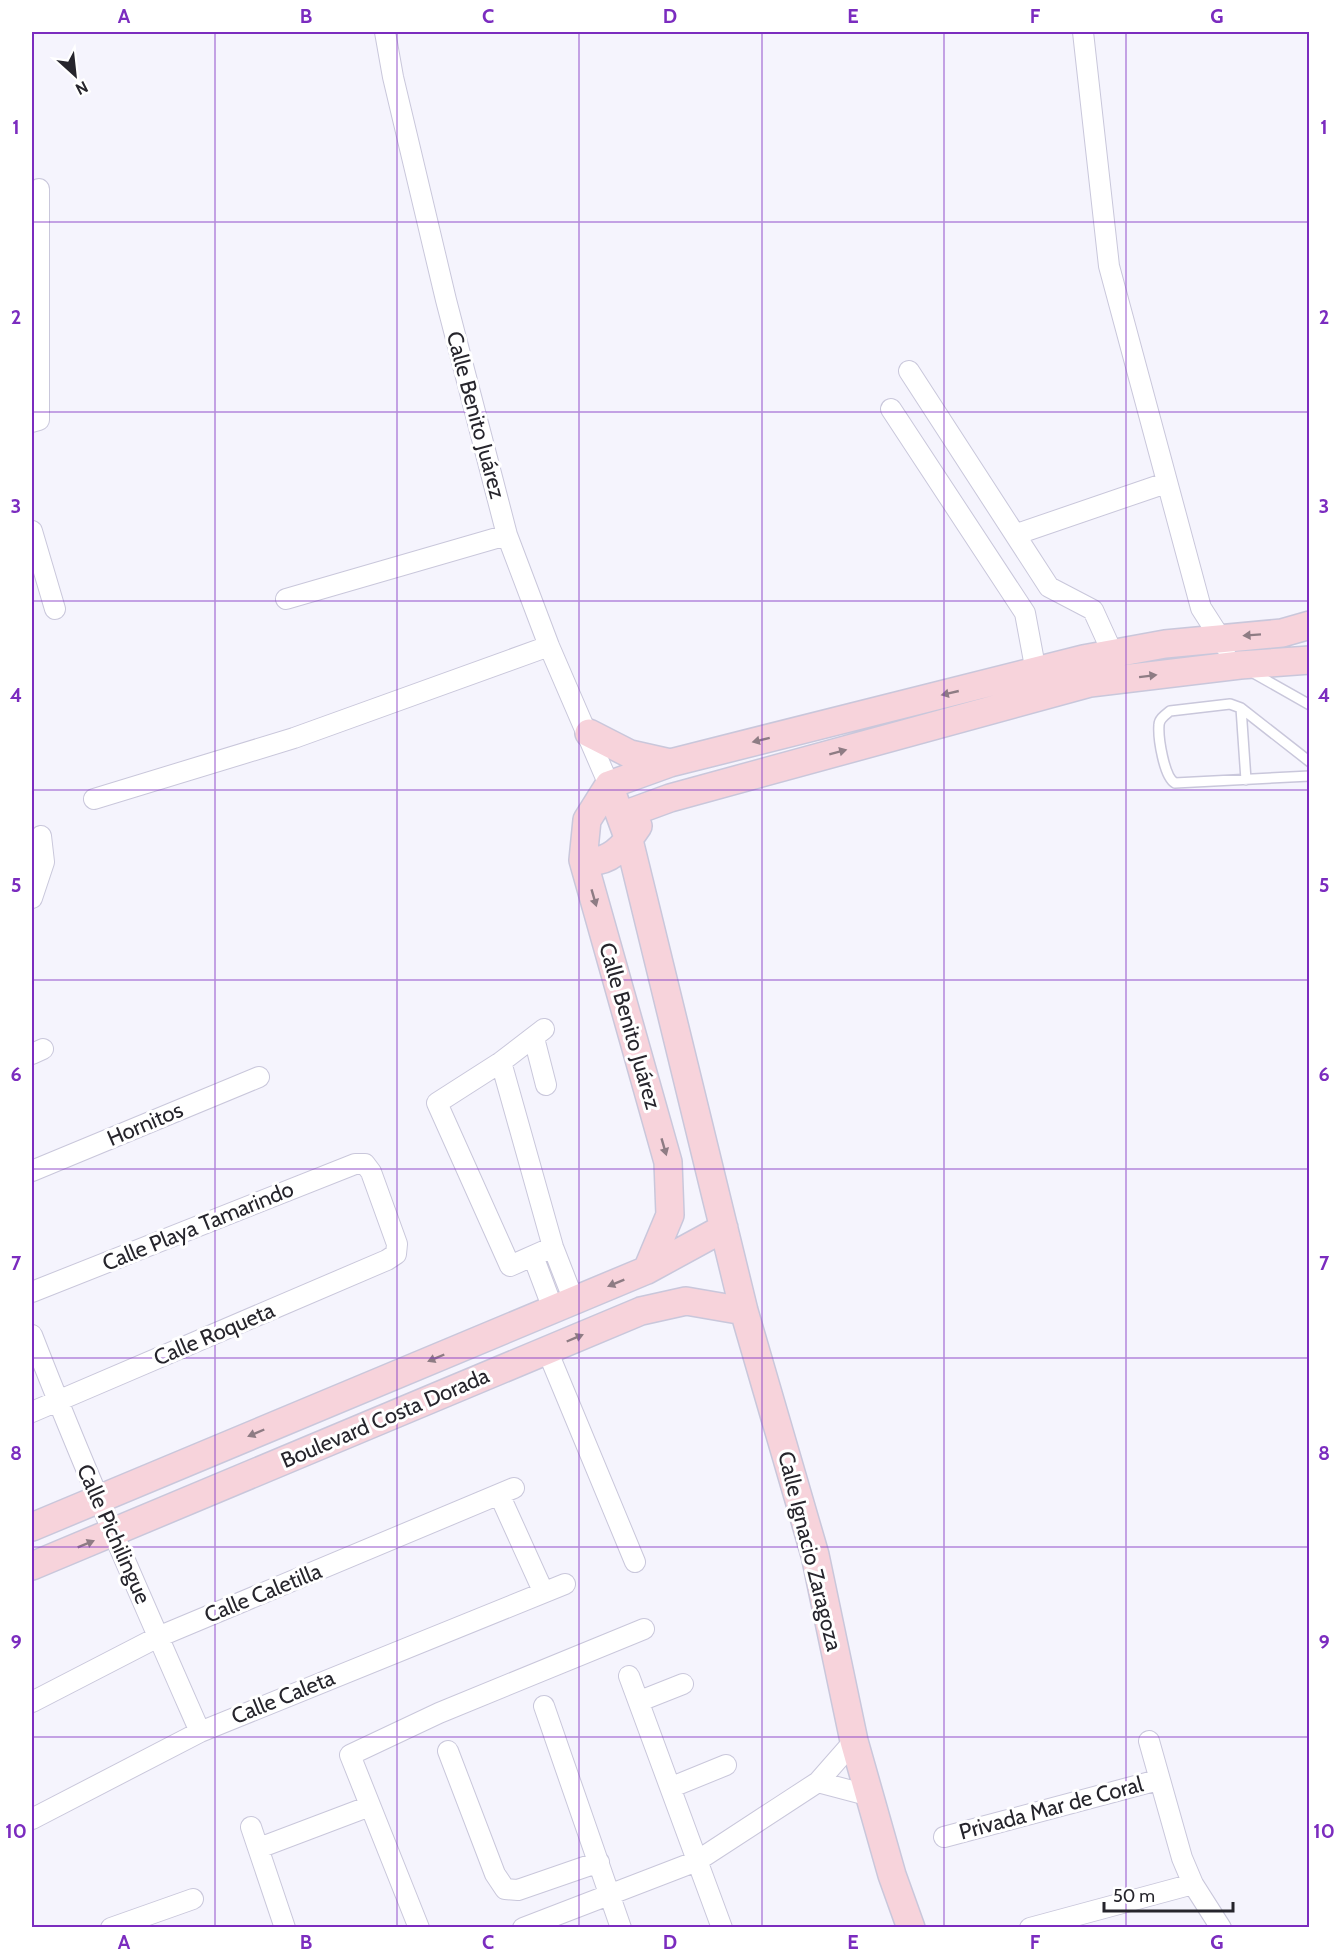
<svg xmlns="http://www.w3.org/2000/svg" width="1341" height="1959" viewBox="0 0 1341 1959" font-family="Cabin,sans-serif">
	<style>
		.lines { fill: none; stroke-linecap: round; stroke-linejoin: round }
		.service-casing { stroke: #c9c7db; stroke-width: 12 }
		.minor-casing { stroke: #c9c7db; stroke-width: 22 }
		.secondary-casing { stroke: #c9c7db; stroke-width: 30 }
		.service { stroke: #fff; stroke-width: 9 }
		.minor { stroke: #fff; stroke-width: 20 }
		.secondary { stroke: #f7d3db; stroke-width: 27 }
		.oneway { fill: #8e7c84 }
		.grid { fill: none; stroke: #7b2cbf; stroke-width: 1.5; stroke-opacity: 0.55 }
		.labels { text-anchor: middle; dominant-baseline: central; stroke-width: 6; stroke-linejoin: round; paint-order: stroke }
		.street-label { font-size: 22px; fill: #26252c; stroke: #fff }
		.neatline { fill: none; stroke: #7b2cbf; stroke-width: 2 }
		.grid-label { font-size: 20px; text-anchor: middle; font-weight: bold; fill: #7b2cbf }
	</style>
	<rect width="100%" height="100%" fill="#f5f4fd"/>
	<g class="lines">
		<defs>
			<path id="service" d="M1250,671L1310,705
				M1241,708L1246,780
				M1310,762L1241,708L1230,704L1170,711C1165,715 1159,719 1159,725C1158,738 1164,777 1175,783L1310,776"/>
			<path id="minor" d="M385,32L393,77L446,300L507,535L549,646L609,785
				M1083,32L1109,266L1201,608L1226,647
				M909,371L1049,587L1093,610L1113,654
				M891,409L1025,613L1036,672
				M32,422L39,420V189
				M32,531L55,609
				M1017,534L1166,483
				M286,599L507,535
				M94,799L294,738L549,646
				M32,898L44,862L41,836
				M544,1029L501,1062L437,1103L510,1266L553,1247
				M534,1038L546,1085
				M32,1054L43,1049
				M501,1062L553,1247L574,1301
				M32,1171L259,1077
				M533,1256L553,1309
				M32,1292L355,1164H365L371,1172L397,1244L396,1254L387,1260L32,1412
				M32,1335C84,1469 142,1600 200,1732
				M547,1350L635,1562
				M500,1496L543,1591
				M629,1676L722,1928
				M640,1701L683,1684
				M32,1702L158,1637L514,1488
				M544,1706L621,1928
				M1149,1741L1182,1858L1193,1884L1221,1928
				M448,1751L495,1874L505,1889L518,1890L599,1862
				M818,1782L871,1796
				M672,1787L726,1765
				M32,1819L200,1732L565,1584
				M251,1827L285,1928
				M944,1837L1158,1780
				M259,1848L370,1806
				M111,1928L193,1899
				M419,1928L350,1755L439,1713L644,1629
				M523,1928L697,1861L818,1782L854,1741
				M1030,1928L1193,1884"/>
			<path id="secondary" d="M589,733L630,754L670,763
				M609,785L629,840L744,1311L815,1555L854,1741L892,1875L911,1928
				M609,785L670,763L1083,659L1165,644L1282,633L1310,625
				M609,785L587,820L583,860L668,1162L670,1215L647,1270
				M621,816L670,798L1090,683L1240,665L1310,660
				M583,860C608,866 625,846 638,826
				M32,1527L647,1270L724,1228
				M32,1566L641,1311L686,1301L744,1311"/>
		</defs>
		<use href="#service" class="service-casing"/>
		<use href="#minor" class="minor-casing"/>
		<use href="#secondary" class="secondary-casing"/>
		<use href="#service" class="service"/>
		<use href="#minor" class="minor"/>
		<use href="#secondary" class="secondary"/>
	</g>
	<defs><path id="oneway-solid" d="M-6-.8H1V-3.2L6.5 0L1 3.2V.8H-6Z" transform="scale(1.5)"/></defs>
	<g class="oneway">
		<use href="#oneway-solid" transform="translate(1252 635) rotate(176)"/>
		<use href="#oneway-solid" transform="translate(1148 676) rotate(-7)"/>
		<use href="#oneway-solid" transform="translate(950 693) rotate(167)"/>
		<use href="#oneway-solid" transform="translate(761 740) rotate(166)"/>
		<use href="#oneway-solid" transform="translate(838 752) rotate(-15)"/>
		<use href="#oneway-solid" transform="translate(594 898) rotate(74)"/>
		<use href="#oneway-solid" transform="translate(664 1147) rotate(74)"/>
		<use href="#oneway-solid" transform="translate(616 1283) rotate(158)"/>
		<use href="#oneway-solid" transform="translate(575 1338) rotate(-23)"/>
		<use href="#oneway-solid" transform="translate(436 1358) rotate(157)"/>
		<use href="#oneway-solid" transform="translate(256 1433) rotate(157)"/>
		<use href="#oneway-solid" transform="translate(86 1544) rotate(-22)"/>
	</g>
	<path class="grid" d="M215,32V1928M397,32V1928M579,32V1928M762,32V1928M944,32V1928M1126,32V1928M32,222H1310M32,412H1310M32,601H1310M32,790H1310M32,980H1310M32,1169H1310M32,1358H1310M32,1547H1310M32,1737H1310"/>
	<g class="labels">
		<g class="street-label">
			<text transform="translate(476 415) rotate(75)">Calle Benito Juárez</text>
			<text transform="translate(630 1026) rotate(74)">Calle Benito Juárez</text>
			<text transform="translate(145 1124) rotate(-23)">Hornitos</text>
			<text transform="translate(198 1226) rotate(-22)">Calle Playa Tamarindo</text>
			<text transform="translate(214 1334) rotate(-23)">Calle Roqueta</text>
			<text transform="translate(385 1418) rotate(-23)">Boulevard Costa Dorada</text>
			<text transform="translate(114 1534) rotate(66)">Calle Pichilingue</text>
			<text transform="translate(810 1551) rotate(76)">Calle Ignacio Zaragoza</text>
			<text transform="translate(263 1593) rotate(-22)">Calle Caletilla</text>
			<text transform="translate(283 1697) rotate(-22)">Calle Caleta</text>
			<text transform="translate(1051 1808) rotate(-15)">Privada Mar de Coral</text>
		</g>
	</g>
	<rect width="1341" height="1959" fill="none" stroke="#ffffff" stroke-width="66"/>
	<g transform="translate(75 75) rotate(153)" stroke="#ffffff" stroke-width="4.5" paint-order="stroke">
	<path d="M0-4.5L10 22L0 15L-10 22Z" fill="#26252c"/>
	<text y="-9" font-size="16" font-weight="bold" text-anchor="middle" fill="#26252c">N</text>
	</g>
	<path d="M1104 1902v9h129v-9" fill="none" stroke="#26252c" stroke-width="3"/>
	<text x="1113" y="1902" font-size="18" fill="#26252c" stroke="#ffffff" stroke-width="4.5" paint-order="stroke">50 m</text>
	<rect x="33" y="33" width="1275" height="1893" class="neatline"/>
	<g class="grid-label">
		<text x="124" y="23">A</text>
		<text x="306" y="23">B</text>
		<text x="488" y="23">C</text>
		<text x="670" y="23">D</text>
		<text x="853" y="23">E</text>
		<text x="1035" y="23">F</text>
		<text x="1217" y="23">G</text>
		<text x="16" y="134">1</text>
		<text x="1324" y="134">1</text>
		<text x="16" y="324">2</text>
		<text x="1324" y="324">2</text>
		<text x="16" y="513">3</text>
		<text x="1324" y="513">3</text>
		<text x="16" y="702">4</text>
		<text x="1324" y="702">4</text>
		<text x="16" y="892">5</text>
		<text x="1324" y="892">5</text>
		<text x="16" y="1081">6</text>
		<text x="1324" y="1081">6</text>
		<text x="16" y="1270">7</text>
		<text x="1324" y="1270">7</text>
		<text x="16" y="1460">8</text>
		<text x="1324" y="1460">8</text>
		<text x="16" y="1649">9</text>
		<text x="1324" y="1649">9</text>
		<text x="16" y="1838">10</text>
		<text x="1324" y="1838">10</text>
		<text x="124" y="1949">A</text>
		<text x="306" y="1949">B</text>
		<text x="488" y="1949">C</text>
		<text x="670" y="1949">D</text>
		<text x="853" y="1949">E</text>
		<text x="1035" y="1949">F</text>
		<text x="1217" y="1949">G</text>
	</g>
</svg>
